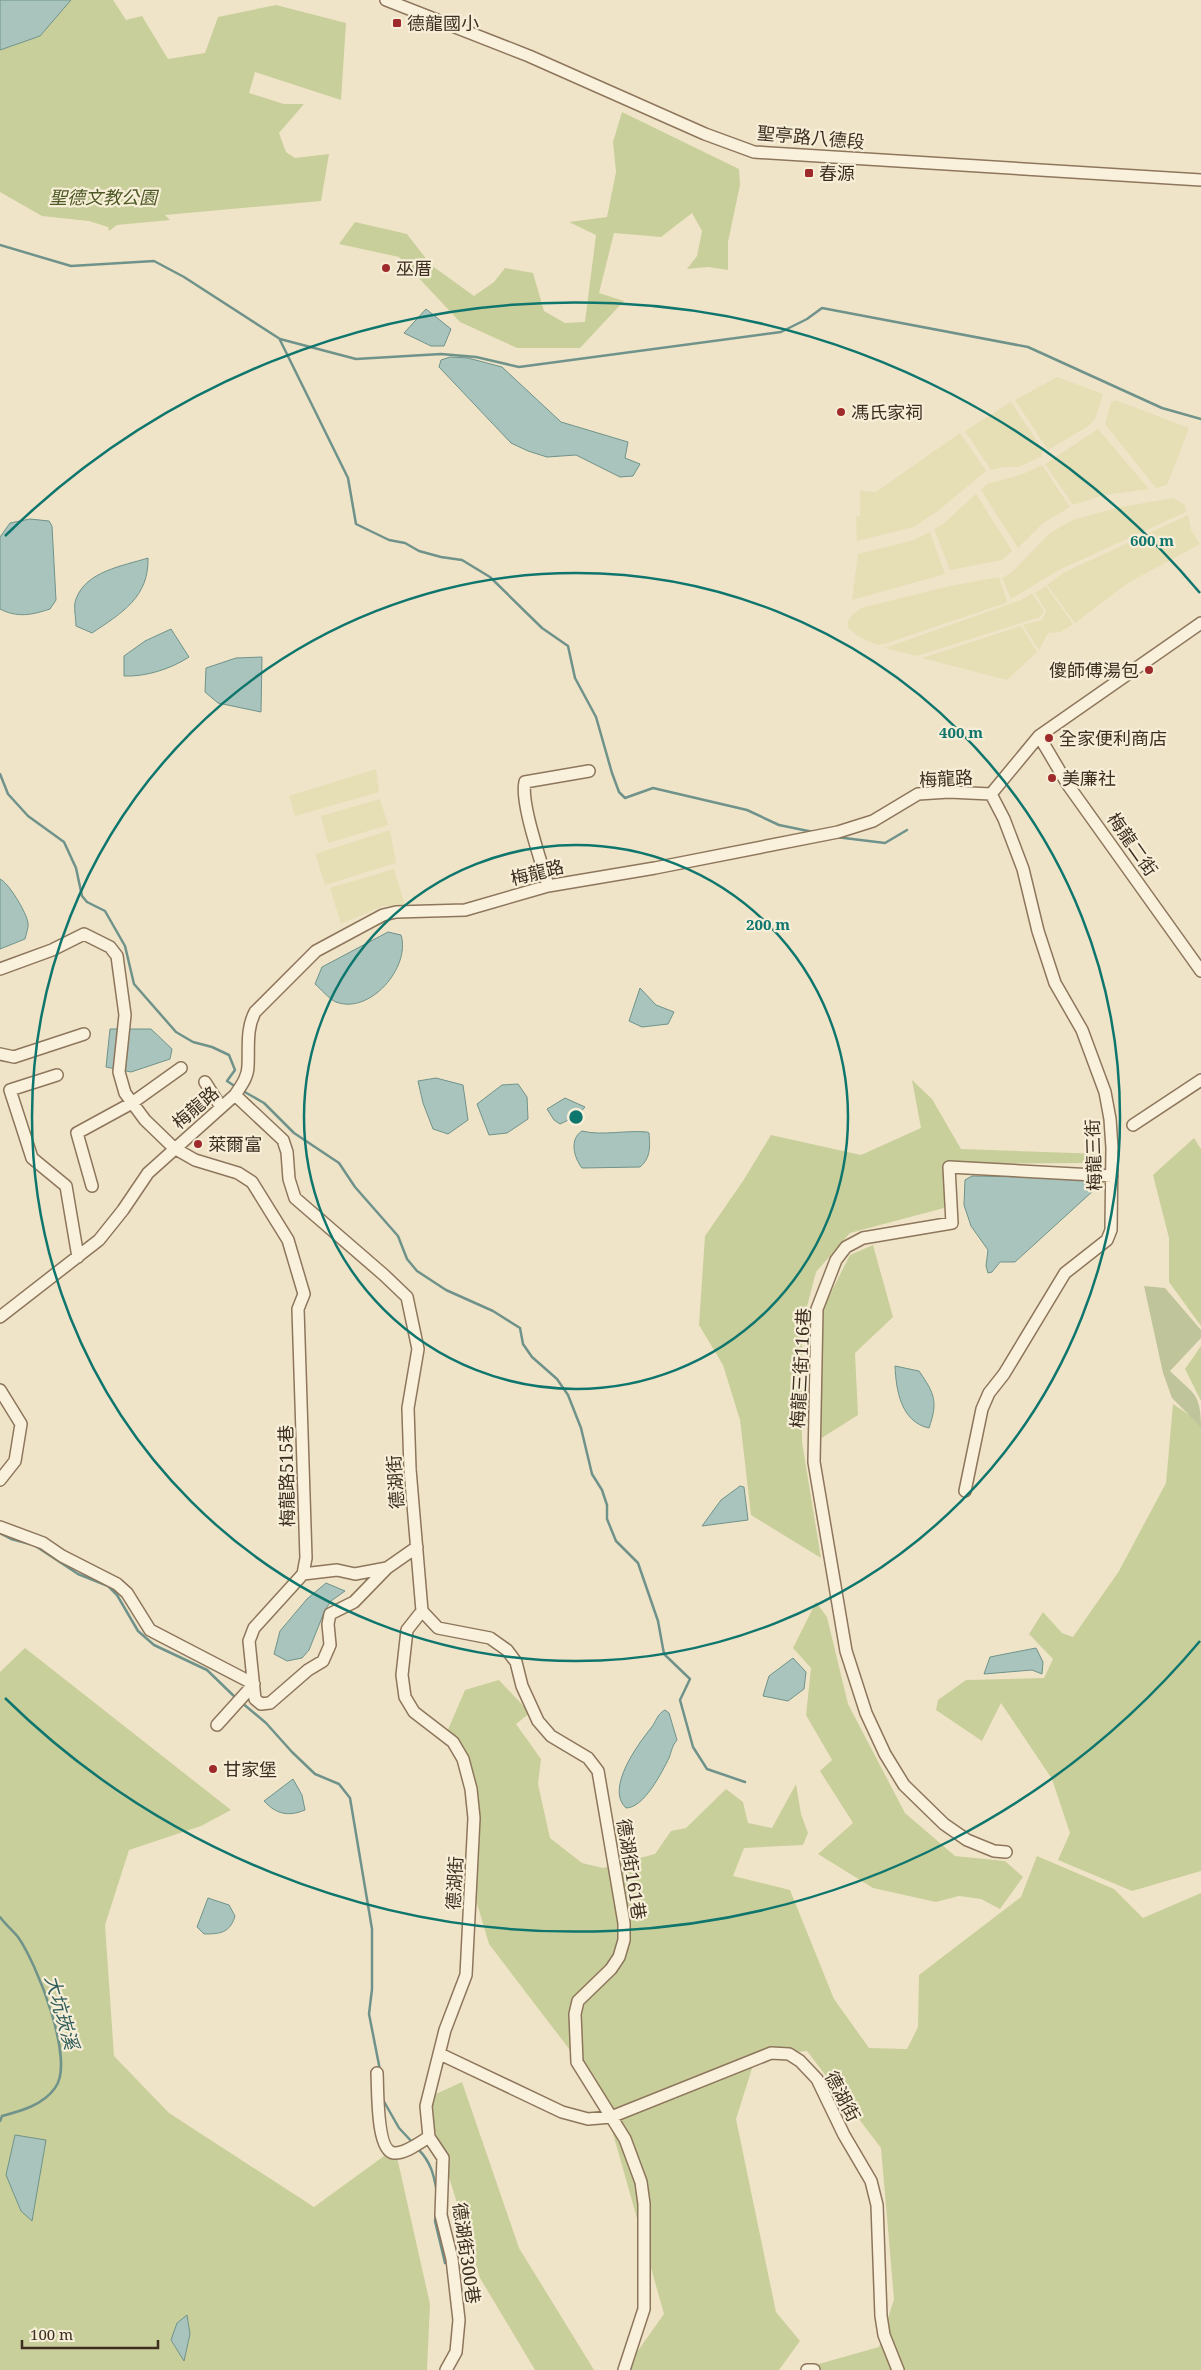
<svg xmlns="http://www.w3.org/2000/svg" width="1201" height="2370" viewBox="0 0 1201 2370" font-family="'Noto Serif','Noto Sans TC',serif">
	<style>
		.farmland { fill: #e6deb5 }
		.green { fill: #c9cf9b }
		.cemetery { fill: #bfc49a }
		.water { fill: #a9c4bc; stroke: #6f938a }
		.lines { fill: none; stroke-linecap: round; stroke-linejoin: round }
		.stream { stroke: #6f938a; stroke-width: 2.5 }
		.minor-casing { stroke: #8d765c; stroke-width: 14 }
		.minor { stroke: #faf1dc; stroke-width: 11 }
		.ring { fill: none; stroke: #0f766e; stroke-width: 2.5 }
		.poi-dot { fill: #9e2a2b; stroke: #f7eed8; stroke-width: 2 }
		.labels { text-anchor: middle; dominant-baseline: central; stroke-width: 4.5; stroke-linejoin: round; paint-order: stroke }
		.poi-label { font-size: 18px; fill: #3d2e20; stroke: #f7eed8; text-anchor: start }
		.street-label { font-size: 18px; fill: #3d2e20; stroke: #f7eed8 }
		.park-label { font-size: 18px; font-style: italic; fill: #4d5a26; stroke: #f7eed8 }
		.water-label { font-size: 19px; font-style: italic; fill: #2f5d5a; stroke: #f7eed8 }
		.centre { fill: #0f766e; stroke: #f7eed8; stroke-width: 2.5 }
		.ring-label { font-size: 15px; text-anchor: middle; font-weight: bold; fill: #0f766e; stroke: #f7eed8; stroke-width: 4.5; stroke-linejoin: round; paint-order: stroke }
	</style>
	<rect width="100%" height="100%" fill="#f0e4c8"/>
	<path class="farmland" d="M1057,377L1103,394L1095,419L1087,427L1048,450L1015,400Z
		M1115,400L1189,428L1167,485L1156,488L1105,424L1111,402Z
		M1011,402L1043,450L1041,457L1018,467H1004L991,470L965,431Z
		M1098,429L1149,489L1105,495L1073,505L1045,464Z
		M960,433L986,471L939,510L914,527L857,541L856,517L860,516V491L876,492Z
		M1042,465L1070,507L1043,523L1018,548L981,490L987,484L1023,474Z
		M976,494L1012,551L1002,560L950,570L934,529L943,524Z
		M1173,498L1185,505L1186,512L1061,569L1011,599L1002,578L1012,572L1050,533L1073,520L1116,508Z
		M1188,515L1191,530L1200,544L1128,583L1075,623L1047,585L1063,573Z
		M930,532L945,574L852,600L858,554L914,540Z
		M999,577L1007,601L1006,603L884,644L877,645L858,636L848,628V621L852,615L861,608L950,586Z
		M1046,586L1073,624L1061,632L1048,633L1039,650L1023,625L1042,620L1046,611L1035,593Z
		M1032,593L1044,611L1040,617L917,656L885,648L1021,600Z
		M1021,626L1037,652L1007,680L922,658Z
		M376,769L379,792L295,816L289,796Z
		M380,799L388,825L328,843L321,816Z
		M390,830L396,863L325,885L315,854Z
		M394,869L405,905L383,906L341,924L330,888Z"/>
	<path class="green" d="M71,0H113L126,20L142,16L168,59L205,53L218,17L276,5L346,23L341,100L255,72L249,93L284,104H304L279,133L286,152L295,158L329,154L321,201L165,215L170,220L117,225L109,231L108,227L89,221L42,216L0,192V50L40,36Z
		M622,112L739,169L740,185L728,242V270L708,267L687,269L697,256L702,231L692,213L661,237L614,233L599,293L624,301L580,348H517L460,322L399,257L339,244L355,222L407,234L431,265L474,296L494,282L505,268L533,273L544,311L565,323L585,322L596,235L569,222L607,217L616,172L613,142Z
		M912,1080L932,1099L961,1149L1102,1154L1083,1163L954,1164L944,1208L850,1233L816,1272L802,1326V1442L821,1558L751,1515L740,1420L723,1365L699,1325L705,1236L743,1181L771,1135L861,1155L921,1128Z
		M1194,1138L1201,1149V1326L1169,1282V1238L1153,1175Z
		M873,1245L893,1317L855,1353L858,1415L820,1439L823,1308L850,1255Z
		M1201,1346V1401L1185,1369Z
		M1173,1404L1201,1423V1871L1132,1891L1058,1860L1070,1833L1052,1779L1001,1703L982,1741L936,1710L938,1700L966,1680L1044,1678L1053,1659L1029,1634L1043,1612L1062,1633L1073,1637L1119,1571L1166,1483Z
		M816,1602L827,1617L848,1704L905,1813L955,1856L1005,1861L1023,1877L1000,1909L981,1899L959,1896L936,1902L873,1888L818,1854L853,1823L820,1771L832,1760L806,1715L811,1668L793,1648Z
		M25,1648L231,1810L201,1826L129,1850L105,1925L114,2056L169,2113L314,2207L395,2148L430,2304L427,2370H0V1672Z
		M499,1680L530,1713L516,1724L541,1759L538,1784L550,1838L582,1863L603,1868L655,1854L671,1831L686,1828L726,1789L743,1802L748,1823L772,1828L796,1784L801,1814L808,1833L803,1845L744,1848L733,1876L790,1890L834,1999L869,2048L907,2049L918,2027L919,1975L1021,1897L1037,1856L1114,1889L1143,1918L1201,1893V2370H806L808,2367L879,2347L894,2299L881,2148L807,2051L756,2056L736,2119L776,2312L800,2341L779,2370H631L627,2366L664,2314L612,2130L576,2058L489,1944L476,1900L470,1784L444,1739L465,1690Z
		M462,2082L519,2248L594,2370H535L480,2278L425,2099Z"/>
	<path class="cemetery" d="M1144,1286L1165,1288L1201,1330V1338L1170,1371C1193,1394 1201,1392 1201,1427L1172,1398L1163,1373Z"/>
	<path class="water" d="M0,0H71L40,36L0,50Z
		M426,309L451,329L444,346H431L404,333Z
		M450,357L468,358L502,367L561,422L628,442L625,458L640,464L633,476L620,477L576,455L547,457L528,451L511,443L439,367L441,360Z
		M30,519L49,521L52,526L56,600L50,609C32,615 17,618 0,609V537L10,523Z
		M148,558C149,597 122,613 92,633L76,626C76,618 73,606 76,599C86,571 123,566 148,558Z
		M171,629L189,657C171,669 145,677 124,676V656L145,641Z
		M262,657L261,712L218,703L205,692L206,668L236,658Z
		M0,879C8,882 27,913 28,923C29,927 26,934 25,939L0,949Z
		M388,932L401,935C411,967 370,1015 336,1002C329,999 321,989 315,984L322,967Z
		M640,988L656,1005L674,1012L668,1024L642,1027L629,1021Z
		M110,1029H151L172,1049L170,1059L131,1072L106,1067Z
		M436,1078L463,1085L468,1120L448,1134L433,1129L423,1103L418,1081Z
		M518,1084L527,1097L528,1119L507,1133L489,1135L477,1104L502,1085Z
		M565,1098L585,1107L577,1116L560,1124L554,1120L547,1109Z
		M582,1131C602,1136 625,1130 647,1132L649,1133C650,1146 651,1158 640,1167L582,1168C574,1158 569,1139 582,1131Z
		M972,1176L1093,1178L1096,1183L1094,1190L1015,1262H1000L992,1272L988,1273L986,1266L988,1250L971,1226L964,1205L965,1180Z
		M895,1366L919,1371C935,1394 938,1402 929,1428C901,1422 896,1390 895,1366Z
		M740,1486L744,1487L748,1520L702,1526L721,1500Z
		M326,1583L345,1591L331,1601L325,1610L309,1650L302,1658L287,1661L274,1654L280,1631L307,1599Z
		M1036,1648L1043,1662L1042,1674L1032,1670L984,1674L990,1657Z
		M793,1658L806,1672L804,1689L788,1701L763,1696L769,1676Z
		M665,1710L669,1713L677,1740C672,1746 672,1750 669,1758C662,1772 644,1808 626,1808C605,1789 638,1744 651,1728C656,1722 657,1714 665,1710Z
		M293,1779L302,1795L305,1810C288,1817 276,1814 264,1801Z
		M208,1898L229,1905L235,1916C230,1933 220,1934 204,1934L197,1927Z
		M15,2135L46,2140L32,2221L21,2211L6,2175Z
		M187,2315L190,2334L184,2361L171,2340L177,2323Z"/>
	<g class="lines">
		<path class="stream" d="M0,245L71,266L154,261L184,277L280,339L356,359L441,354L476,357L519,367L781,332L807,319L822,308L1028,347L1162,408L1201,419
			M280,340L348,478L356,524L389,540L405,543L419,551L441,557L462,560L490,577L542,628L568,646L575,678L596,717L612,773L619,792L625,798L653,788L747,810L779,825L813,832
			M0,774L8,794L28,816L64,842L76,868L82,896L87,902L105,911L125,946L134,984L176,1032L193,1042L212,1047L229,1055L235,1070L227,1081L236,1087
			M836,837L885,843L907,830
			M243,1091L264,1103L294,1133L339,1163L355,1187L398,1236L407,1259L417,1271L446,1290L493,1311L520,1328L523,1344L532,1357L557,1379L568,1395L581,1428L592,1474L602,1490L607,1505V1519L616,1541L638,1563L658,1621L664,1654L690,1679L680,1700L693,1747L707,1769L745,1782
			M0,1533L11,1539L34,1545L78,1574L108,1586L117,1595L138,1631L154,1645L207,1670L237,1699
			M241,1702L266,1723L292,1752L315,1774L339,1784L350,1798L372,1929V1989L369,2014L380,2070
			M0,1917C5,1924 12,1930 18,1937C36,1962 76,2061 55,2088C43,2105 21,2111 2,2116L0,2121
			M382,2098L399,2128L413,2143
			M418,2149C431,2162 434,2175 437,2193
			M436,2214L435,2221L445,2263"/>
		<defs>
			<path id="minor" d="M386,0L529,56L705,134L754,152L1201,180
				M1039,736L1068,785L1201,971
				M548,886C542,863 520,803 525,782L589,771
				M0,969L52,950L84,934L110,947L117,956L125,1015L119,1072L125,1093L145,1120L174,1148L195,1160L238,1173L252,1182L288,1240L304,1294L298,1309L306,1558L303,1574L254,1628L249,1641L255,1699L261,1704L270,1703L308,1670L323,1661L330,1645L328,1624L330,1614L354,1602L387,1568L417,1547
				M0,1054L14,1057L84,1034
				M57,1075L10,1090L32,1158L66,1186L78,1257
				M205,1082L221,1107
				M235,1095L283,1140L287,1152L289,1179L295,1198L384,1275L407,1297L418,1349L408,1408L410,1469L422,1611L407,1630L402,1675L405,1697L414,1712L453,1742L463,1759L471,1789L474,1818L466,1975L445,2030L426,2106L429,2137L443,2158L441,2215L452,2259L459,2320L456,2352L446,2370
				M1133,1125L1201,1080
				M92,1186L77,1133L132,1103L181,1068
				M0,1317L99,1240L123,1210L148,1173L235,1095C241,1086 248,1077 248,1066C249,1047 246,1029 255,1012L316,951L383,915L396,912L465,910L548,886L655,868L838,832L873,821L918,794L949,792L991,794L1039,736L1201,623
				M0,1390L21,1424L15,1461L0,1480
				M965,1491L982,1409L989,1393L1004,1374L1065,1273L1107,1240L1111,1230L1112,1148L1110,1119L1105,1092L1082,1030L1055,983L1038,931L1023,869L1004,819L991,794
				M0,1527L43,1543L62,1556L117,1584L127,1593L150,1630L254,1684L217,1725
				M303,1574L337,1570L355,1574L387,1568
				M422,1611L438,1628L490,1638L507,1650L516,1662L522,1686L538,1721L551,1736L588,1758L598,1771L624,1923V1940L619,1957L611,1969L578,2001L575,2014L577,2062L625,2139L641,2182L644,2204V2309L624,2370
				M1006,1852L994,1851L967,1840L944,1824L904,1785L885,1754L866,1713L846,1651L814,1462L817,1309L836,1260L846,1247L863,1238L952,1223L949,1167L1112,1176
				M440,2054L562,2112L588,2119L611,2117L771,2053L789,2054L800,2061L817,2079L844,2135L871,2181L877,2205L881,2316L884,2335L898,2370
				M377,2073C378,2088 376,2151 394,2153C405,2154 419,2143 429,2137
				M807,2370H814"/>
		</defs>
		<use href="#minor" class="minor-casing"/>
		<use href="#minor" class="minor"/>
	</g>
	<g class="ring">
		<circle cx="576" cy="1117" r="272"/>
		<circle cx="576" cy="1117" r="544"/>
		<path d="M1200 1641A815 815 0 0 1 5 1698M5 536A815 815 0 0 1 1200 593"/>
	</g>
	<g class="poi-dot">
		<rect x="392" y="18" width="10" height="10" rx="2.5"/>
		<rect x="804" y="168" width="10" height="10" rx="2.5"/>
		<circle cx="386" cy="268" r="5"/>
		<circle cx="841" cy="412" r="5"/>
		<circle cx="1149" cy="670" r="5"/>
		<circle cx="1049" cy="738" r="5"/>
		<circle cx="1052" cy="778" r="5"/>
		<circle cx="198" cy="1144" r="5"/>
		<circle cx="213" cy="1769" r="5"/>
	</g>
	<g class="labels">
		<g class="poi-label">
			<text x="407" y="23">德龍國小</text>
			<text x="819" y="173">春源</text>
			<text x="396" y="268">巫厝</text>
			<text x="851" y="412">馮氏家祠</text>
			<text x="1139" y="670" text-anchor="end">傻師傅湯包</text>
			<text x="1059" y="738">全家便利商店</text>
			<text x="1062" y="778">美廉社</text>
			<text x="208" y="1144">萊爾富</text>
			<text x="223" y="1769">甘家堡</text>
		</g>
		<g class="street-label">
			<text transform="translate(811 137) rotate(5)">聖亭路八德段</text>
			<text transform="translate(946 778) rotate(-3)">梅龍路</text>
			<text transform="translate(1133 844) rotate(55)">梅龍二街</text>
			<text transform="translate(537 872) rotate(-14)">梅龍路</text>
			<text transform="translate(195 1107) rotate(-41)">梅龍路</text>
			<text transform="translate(1093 1155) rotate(-92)">梅龍三街</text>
			<text transform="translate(800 1368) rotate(-87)">梅龍三街116巷</text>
			<text transform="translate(286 1476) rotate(-91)">梅龍路515巷</text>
			<text transform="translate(395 1482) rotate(-94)">德湖街</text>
			<text transform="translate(632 1869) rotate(81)">德湖街161巷</text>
			<text transform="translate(454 1883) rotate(-87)">德湖街</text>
			<text transform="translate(843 2096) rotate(62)">德湖街</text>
			<text transform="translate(467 2253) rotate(82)">德湖街300巷</text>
		</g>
		<g class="park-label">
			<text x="103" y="197">聖德文教公園</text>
		</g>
		<g class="water-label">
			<text transform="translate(62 2012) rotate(74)">大坑崁溪</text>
		</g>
	</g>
	<circle cx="576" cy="1117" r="8" class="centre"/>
	<g class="ring-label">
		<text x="1152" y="546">600 m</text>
		<text x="961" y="738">400 m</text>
		<text x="768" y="930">200 m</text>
	</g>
	<path d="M22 2340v8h136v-8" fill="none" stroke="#3d2e20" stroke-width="2.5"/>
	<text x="30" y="2340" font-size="15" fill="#3d2e20" stroke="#f7eed8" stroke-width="4" paint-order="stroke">100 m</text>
</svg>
